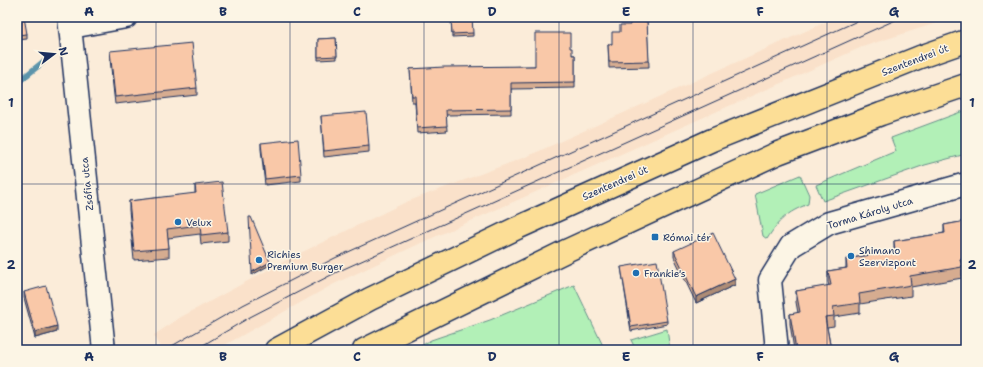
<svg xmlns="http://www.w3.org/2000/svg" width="983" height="367" viewBox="0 0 983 367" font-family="'Shantell Sans',sans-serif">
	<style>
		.built { fill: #fae1ca }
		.green { fill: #b2f0b7; stroke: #66908a }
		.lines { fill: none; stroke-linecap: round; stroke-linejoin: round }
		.stream { stroke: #5b94ab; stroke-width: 6 }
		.street-casing { stroke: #1b2f5e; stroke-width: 25 }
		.primary-casing { stroke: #1b2f5e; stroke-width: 25 }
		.street { stroke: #fcf5e5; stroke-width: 22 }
		.primary { stroke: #fcde96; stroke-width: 22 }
		.tram { stroke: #1b2f5e; stroke-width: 1 }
		.wall { fill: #d6ac90; stroke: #1b2f5e }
		.shaded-wall { fill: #ae8c76; stroke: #1b2f5e }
		.building { fill: #f9c8a8; stroke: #1b2f5e }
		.grid { fill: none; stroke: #1b2f5e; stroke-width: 1; stroke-opacity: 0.55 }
		.poi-dot { fill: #1f6fb2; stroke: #fcf5e5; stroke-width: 1.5 }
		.labels { text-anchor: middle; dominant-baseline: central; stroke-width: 3; stroke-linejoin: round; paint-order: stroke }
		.street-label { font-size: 10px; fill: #1b2f5e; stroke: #fcf5e5 }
		.poi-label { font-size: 10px; fill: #1b2f5e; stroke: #fcf5e5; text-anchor: start }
		.neatline { fill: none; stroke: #1b2f5e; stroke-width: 1.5 }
		.grid-label { font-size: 13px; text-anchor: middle; font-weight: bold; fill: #1b2f5e }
	</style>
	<rect width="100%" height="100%" fill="#fbecd9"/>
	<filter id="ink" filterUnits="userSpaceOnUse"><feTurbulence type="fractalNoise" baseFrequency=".025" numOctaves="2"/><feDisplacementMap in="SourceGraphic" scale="8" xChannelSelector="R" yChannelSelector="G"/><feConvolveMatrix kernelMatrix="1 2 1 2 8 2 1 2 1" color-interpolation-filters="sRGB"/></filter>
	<g filter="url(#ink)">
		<path class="built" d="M837,17H955L862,47L421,243L332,285L216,350H157L161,347L154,335L181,317L290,258L406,202L528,156Z"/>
		<path class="green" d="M966,110V154L925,165L823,201L816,185L896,151L891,138Z
			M800,175L809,195L808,204C786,213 780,219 767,239L763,236L755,194Z
			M574,285L605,350H414L431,340L490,320Z
			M667,329L670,350H636L631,340Z"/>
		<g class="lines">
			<path class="stream" d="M17,83L43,62"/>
			<defs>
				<path id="street" d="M69,17L104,350
					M71,27L126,17
					M777,350L770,280L791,246L829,223L966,184"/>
				<path id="primary" d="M276,350L370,299L517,228L712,140L920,57L966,41
					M364,350L568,250L778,153L881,114L966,85"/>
			</defs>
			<use href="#street" class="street-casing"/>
			<use href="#primary" class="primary-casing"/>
			<use href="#street" class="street"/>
			<use href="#primary" class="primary"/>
			<path class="tram" d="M165,350L243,305L335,258L866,17
				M195,350L250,317L337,272L902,17"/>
		</g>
		<path class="wall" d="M17,17L27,34V39L17,40Z
			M451,17L473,33V36L452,37Z
			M647,21L649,67L609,68L608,44H612L620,32L630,25Z
			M336,38L337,59L318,60V39Z
			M570,48L572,55H575V88L511,89V114L446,115L447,131L417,133L415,102H412L410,69L535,66Z
			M110,51L197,88V95L115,104L110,59Z
			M321,116L369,146V152L324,157Z
			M261,143L301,175V181L265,185L261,149Z
			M195,185L228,232V241L201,244L200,234L168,238L169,248V257L134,260L129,210V201L195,194Z
			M966,221V268L962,269V278L911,287V296L860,304V313L834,317V326L827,327L831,350H794L790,324V314L798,313L796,302V291L829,286L828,282V271L846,268V259L894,251V241L944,233V225Z
			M674,251L735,285L696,303L674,257Z
			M621,267L667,321V324L631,331Z
			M24,292L57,332L35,338L24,298Z"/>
		<path class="shaded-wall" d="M270,262V265L252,275V272Z
			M735,279V285L696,303V297Z
			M57,326V332L35,338V332Z"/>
		<path class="building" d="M17,17H24L27,34L17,35Z
			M451,17H472L473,33L452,34Z
			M630,21H647L649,61L609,62L608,44H612V32H620V25H630Z
			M535,33H570V48H572V55H575V82L511,83V109L446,110L447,126L417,128L415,96H412L410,69L444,67L535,66Z
			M336,38L337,56L318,57V39Z
			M192,43L197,88L115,97L110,51Z
			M366,112L369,146L324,151L321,116Z
			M298,139L301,175L265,179L261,143Z
			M222,182L228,232L201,235L200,225L167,229L169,248L134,251L129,201L196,193L195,185Z
			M249,217H251L270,262L252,272Z
			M966,221V258L960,259L962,267L910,276L911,285L859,294L860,303L833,307L834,316L825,317L831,350H796L790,314L800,312L796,291L831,285L828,271L847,268L846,259L895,251L894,241L945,233L944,225Z
			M713,233L735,279L696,297L674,251Z
			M657,261L667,321L631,327L621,267Z
			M46,286L57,326L35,332L24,292Z"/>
	</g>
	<path class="grid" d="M156,17V350M290,17V350M424,17V350M559,17V350M693,17V350M827,17V350M17,184H966"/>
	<g class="poi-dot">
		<circle cx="178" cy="222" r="4"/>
		<rect x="651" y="233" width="8" height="8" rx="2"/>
		<circle cx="851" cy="256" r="4"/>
		<circle cx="259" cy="260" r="4"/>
		<circle cx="636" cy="273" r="4"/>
	</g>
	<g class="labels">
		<g class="street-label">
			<text transform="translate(915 60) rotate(-21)">Szentendrei út</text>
			<text transform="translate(615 183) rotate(-24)">Szentendrei út</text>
			<text transform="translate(87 184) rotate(-96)">Zsófia utca</text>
			<text transform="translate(870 213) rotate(-17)">Torma Károly utca</text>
		</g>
		<g class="poi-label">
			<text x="186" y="222">Velux</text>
			<text x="663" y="237">Római tér</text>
			<text x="859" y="250">Shimano<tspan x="859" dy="12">Szervizpont</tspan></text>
			<text x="267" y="254">Richies<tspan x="267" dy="12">Premium Burger</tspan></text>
			<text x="644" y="273">Frankie's</text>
		</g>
	</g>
	<rect width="983" height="367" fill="none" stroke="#fcf5e5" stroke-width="44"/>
	<g transform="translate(54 54) rotate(74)" stroke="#fcf5e5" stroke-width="3" paint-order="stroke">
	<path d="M0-3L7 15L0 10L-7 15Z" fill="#1b2f5e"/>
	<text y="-6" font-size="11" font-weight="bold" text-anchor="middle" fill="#1b2f5e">N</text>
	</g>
	<rect x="22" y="22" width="939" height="323" class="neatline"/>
	<g class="grid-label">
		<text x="89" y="16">A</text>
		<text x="223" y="16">B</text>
		<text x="357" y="16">C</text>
		<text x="492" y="16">D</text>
		<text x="626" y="16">E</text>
		<text x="760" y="16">F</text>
		<text x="894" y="16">G</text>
		<text x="11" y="107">1</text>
		<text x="972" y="107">1</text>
		<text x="11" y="269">2</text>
		<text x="972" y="269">2</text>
		<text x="89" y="361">A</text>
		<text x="223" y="361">B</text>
		<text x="357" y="361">C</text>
		<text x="492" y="361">D</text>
		<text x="626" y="361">E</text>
		<text x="760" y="361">F</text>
		<text x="894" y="361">G</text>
	</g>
</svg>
